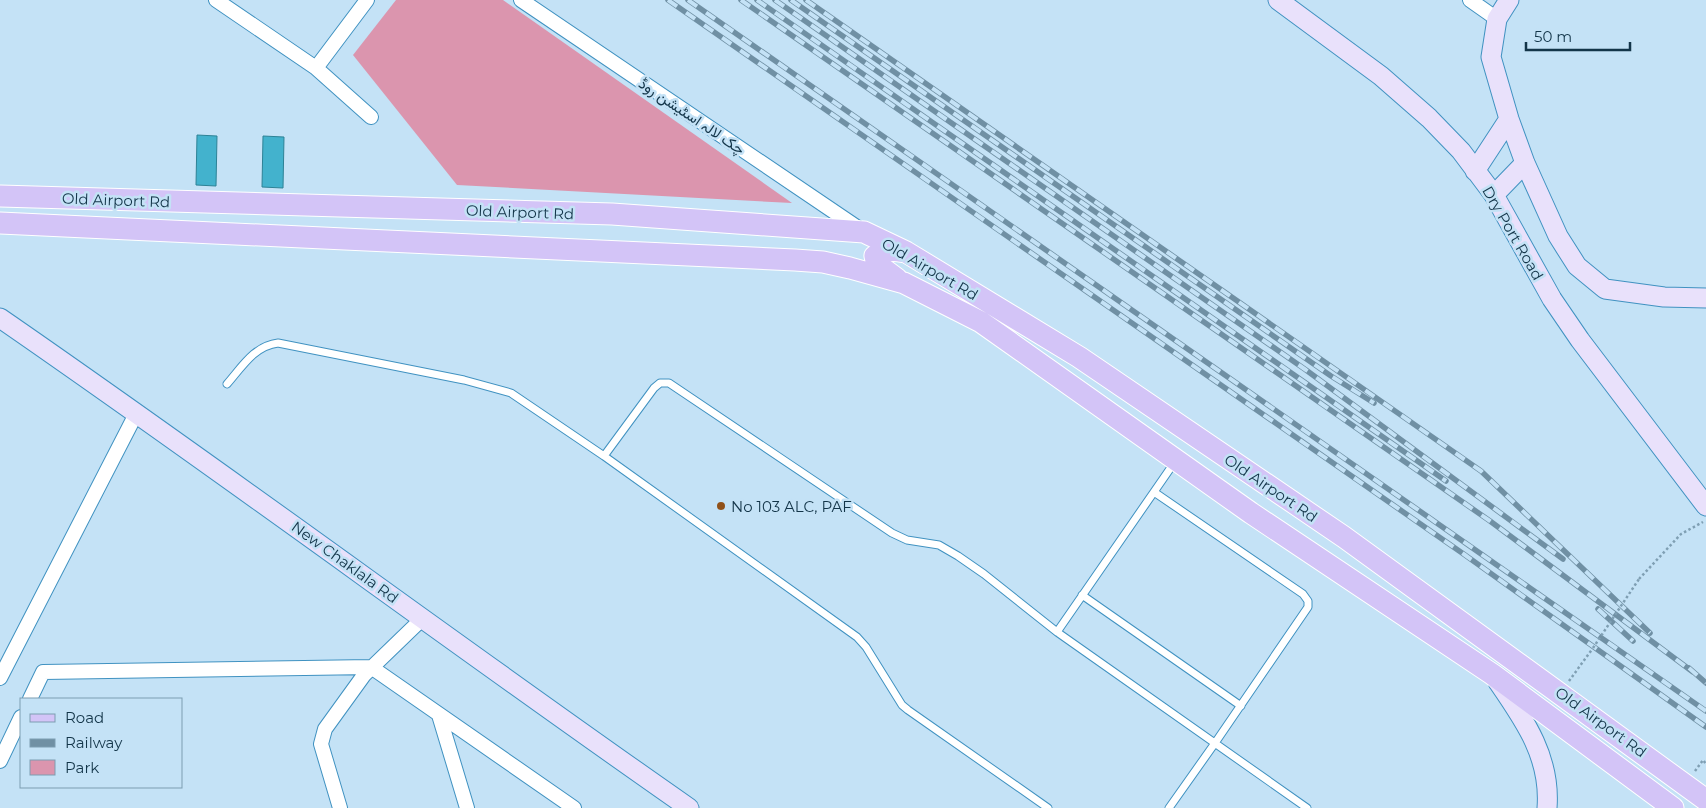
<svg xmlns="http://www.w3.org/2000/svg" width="1706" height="808" viewBox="0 0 1706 808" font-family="Montserrat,Vazirmatn,sans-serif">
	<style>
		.green { fill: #db95ae }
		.building { fill: #43b2cd; stroke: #2d8296 }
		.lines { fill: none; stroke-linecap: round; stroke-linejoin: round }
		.lane-casing { stroke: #4092c1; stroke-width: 9 }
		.street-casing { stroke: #4092c1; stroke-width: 16 }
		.secondary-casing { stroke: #4092c1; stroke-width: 21 }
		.primary-casing { stroke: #fff; stroke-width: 23 }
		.path { stroke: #7f9fb3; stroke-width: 2.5; stroke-dasharray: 2.5 2.5; stroke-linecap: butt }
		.lane { stroke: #fff; stroke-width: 7 }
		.street { stroke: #fff; stroke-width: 14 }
		.secondary { stroke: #e9e1fb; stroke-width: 19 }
		.primary { stroke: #d3c4f7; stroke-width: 21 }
		.rail-casing { stroke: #7090a4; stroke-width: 5.5 }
		.rail { stroke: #c4e2f6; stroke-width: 4; stroke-dasharray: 11; stroke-linecap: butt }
		.path-bridge { stroke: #7f9fb3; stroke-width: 2.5; stroke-dasharray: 2.5 2.5; stroke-linecap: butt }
		.poi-dot { fill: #905119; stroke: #c4e2f6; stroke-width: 2 }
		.labels { text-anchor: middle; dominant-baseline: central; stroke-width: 5; stroke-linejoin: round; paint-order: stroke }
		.street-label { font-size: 15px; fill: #133549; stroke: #c4e2f6 }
		.poi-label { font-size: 15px; fill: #133549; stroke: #c4e2f6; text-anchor: start }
	</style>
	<rect width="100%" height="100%" fill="#c4e2f6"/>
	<path class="green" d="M396,0H503L792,203L457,185L353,55Z"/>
	<path class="building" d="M197,135L217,136L216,186L196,185Z
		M263,136L284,137L283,188L262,187Z"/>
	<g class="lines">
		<defs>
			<path id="lane" d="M227,384C242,367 254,346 278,343L464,380L511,393L604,456L654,388L660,383H669L892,533L907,540L939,545L958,556L984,574L1057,632
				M604,456L857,637L866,647L902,705L908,710L1048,808
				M1174,463L1057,632L1307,808
				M1154,492L1303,594L1308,601V607L1215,743L1169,808
				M1082,595L1241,706"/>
			<path id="street" d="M216,0L316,68L371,117
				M521,0L861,230
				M1470,0L1497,19
				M316,68L367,0
				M0,678L137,412
				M30,699L43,672L371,667L574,808
				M439,715L467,808
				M0,761L21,717
				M340,808L321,744L325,729L364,675L423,618"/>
			<path id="secondary" d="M1278,0L1381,76L1429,118L1461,151L1494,195L1552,299L1580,340L1706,506
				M1509,0L1497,19L1491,57L1509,119L1525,163L1558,236L1577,266L1605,289L1664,297L1706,298
				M1475,171L1509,119
				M1494,195L1525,163
				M0,318C232,478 458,647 689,808
				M1498,682C1525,721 1551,758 1547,808"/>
			<path id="primary" d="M0,196L612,214L864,232L906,252L1079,357L1344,537L1706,800
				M0,223L795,260L823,262L850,268L904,283L981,322L1251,513L1492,674L1673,808
				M897,279L877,264L875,256C886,248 892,250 905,252"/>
		</defs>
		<use href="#lane" class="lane-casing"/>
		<use href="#street" class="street-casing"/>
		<use href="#secondary" class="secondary-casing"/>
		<use href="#primary" class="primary-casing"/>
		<path class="path" d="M1639,579L1681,534L1703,522
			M1569,681L1593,648
			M1695,771L1703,760L1706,764"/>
		<use href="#lane" class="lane"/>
		<use href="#street" class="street"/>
		<use href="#secondary" class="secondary"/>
		<use href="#primary" class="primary"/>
		<defs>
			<path id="rail" d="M668,0L1465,555L1706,727
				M688,0L1706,711
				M741,0L1490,521L1693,672
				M757,0L1446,481
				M775,0L1306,370L1563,559
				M791,0L1331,376L1374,403
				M806,0L1481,471L1650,633
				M1598,609L1633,641
				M1689,668L1706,683"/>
		</defs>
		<use href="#rail" class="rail-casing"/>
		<use href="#rail" class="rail"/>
		<path class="path-bridge" d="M1593,648L1639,579"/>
	</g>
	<circle class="poi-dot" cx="721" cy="506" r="5"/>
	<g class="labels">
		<g class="street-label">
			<text transform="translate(692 116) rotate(34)">چک لالہ اسٹیشن روڈ</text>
			<text transform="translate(116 200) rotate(2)">Old Airport Rd</text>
			<text transform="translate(520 212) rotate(2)">Old Airport Rd</text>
			<text transform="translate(1513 233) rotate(60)">Dry Port Road</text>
			<text transform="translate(930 269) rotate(30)">Old Airport Rd</text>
			<text transform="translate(1271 488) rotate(34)">Old Airport Rd</text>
			<text transform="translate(345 562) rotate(36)">New Chaklala Rd</text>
			<text transform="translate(1601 722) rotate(36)">Old Airport Rd</text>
		</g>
		<g class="poi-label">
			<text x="731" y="506">No 103 ALC, PAF</text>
		</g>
	</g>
	<rect x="20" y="698" width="162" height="90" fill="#c4e2f6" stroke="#7d9db1"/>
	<rect x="30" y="714" width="25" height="8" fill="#d3c4f7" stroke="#7d9db1"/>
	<text x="65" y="723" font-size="15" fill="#133549">Road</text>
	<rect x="30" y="739" width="25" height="8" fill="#7090a4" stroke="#7d9db1"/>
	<text x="65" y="748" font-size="15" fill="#133549">Railway</text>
	<rect x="30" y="760" width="25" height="15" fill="#db95ae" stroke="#7d9db1"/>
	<text x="65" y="773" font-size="15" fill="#133549">Park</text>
	<path d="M1526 42v8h104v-8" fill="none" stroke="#133549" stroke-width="2.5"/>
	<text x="1534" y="42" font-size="15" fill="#133549" stroke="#c4e2f6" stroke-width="4" paint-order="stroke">50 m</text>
</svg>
